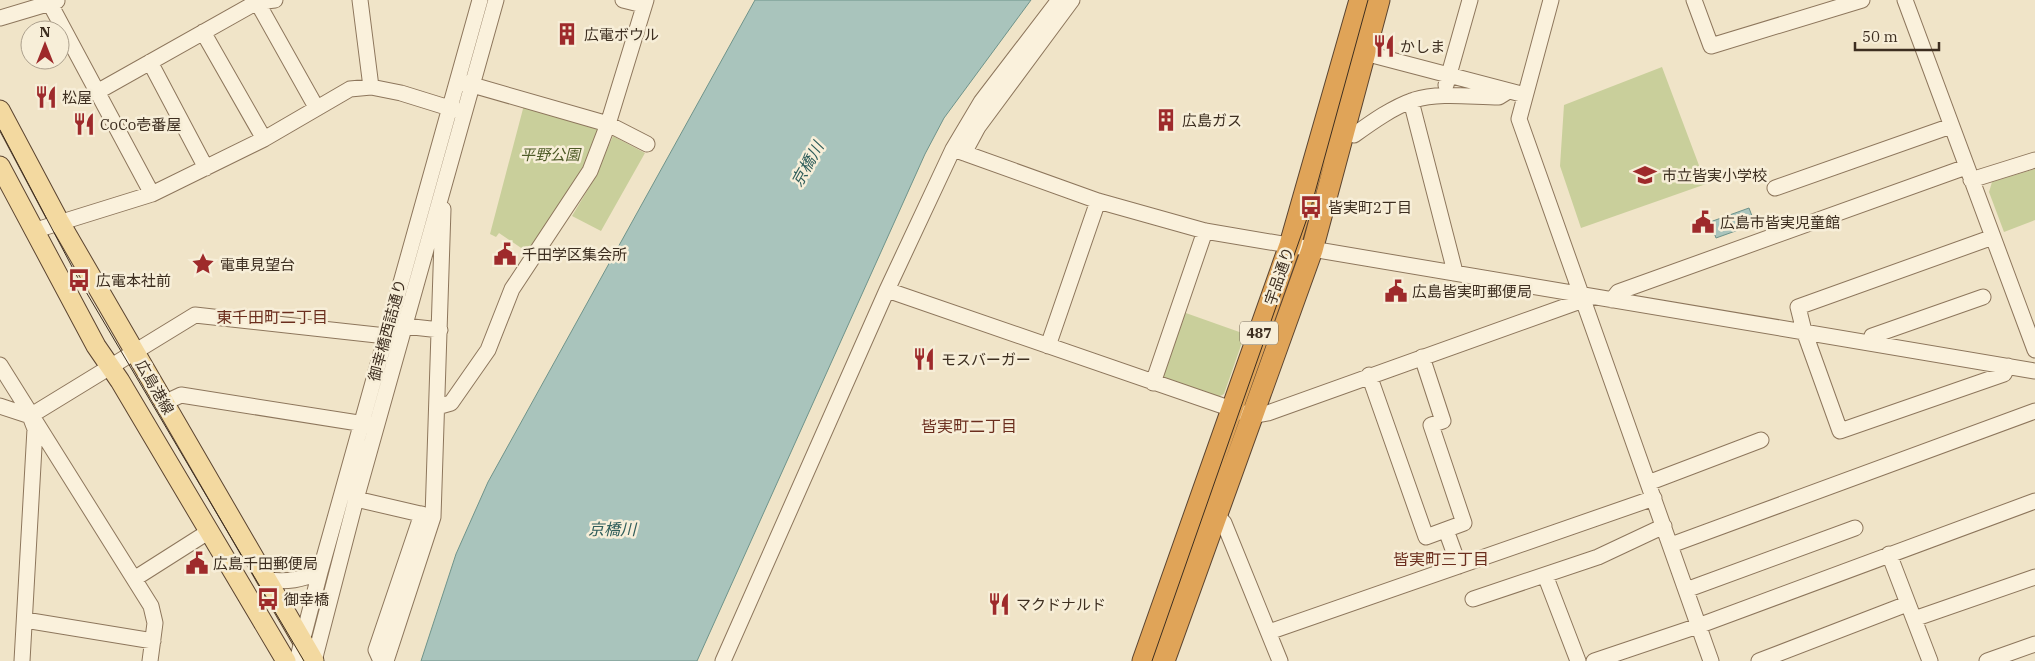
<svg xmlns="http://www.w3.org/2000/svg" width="2035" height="661" viewBox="0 0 2035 661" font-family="'IBM Plex Serif','Noto Sans JP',serif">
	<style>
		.green { fill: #c9cf9b }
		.water { fill: #a9c4bc; stroke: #6f938a }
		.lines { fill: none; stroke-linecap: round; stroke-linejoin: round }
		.minor-casing { stroke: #8d765c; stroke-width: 17 }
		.major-casing { stroke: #5b4430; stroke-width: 21 }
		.highway-casing { stroke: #5b4430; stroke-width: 23 }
		.minor { stroke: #faf1dc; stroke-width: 15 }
		.major { stroke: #f3d9a0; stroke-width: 19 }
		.highway { stroke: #e0a458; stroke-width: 21 }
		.tram { stroke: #3d2e20; stroke-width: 1 }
		.labels { text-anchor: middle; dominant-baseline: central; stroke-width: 5; stroke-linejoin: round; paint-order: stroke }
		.shield { fill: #f7eed8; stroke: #756857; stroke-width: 1 }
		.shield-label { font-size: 14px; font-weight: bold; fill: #3d2e20 }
		.poi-label { font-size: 15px; fill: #3d2e20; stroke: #f7eed8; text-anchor: start }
		.park-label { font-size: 15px; font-style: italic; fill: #4d5a26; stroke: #f7eed8 }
		.street-label { font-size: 15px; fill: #3d2e20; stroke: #f7eed8 }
		.water-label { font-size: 16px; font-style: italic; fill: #2f5d5a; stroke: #f7eed8 }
		.neighbourhood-label { font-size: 16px; fill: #6b2e1e; stroke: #f7eed8 }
	</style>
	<rect width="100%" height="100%" fill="#f0e4c8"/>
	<path class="green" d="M1662,67L1706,184L1581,228L1560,166L1564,105Z
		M524,105L597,127L600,133L592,157L530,254L499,233L496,237L490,234Z
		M613,136L645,153L601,231L572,216L593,181Z
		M2035,169V220L2004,232L1989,192L1992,182Z
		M1183,312L1245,334L1224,394L1216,398L1164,381L1161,373Z"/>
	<path class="water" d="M755,0H1031L944,118L925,154L697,661H421L456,554L488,482Z
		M1749,208L1755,224L1716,238L1710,222Z"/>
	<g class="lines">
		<defs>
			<path id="minor" d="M48,0L152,194
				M256,0L316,107
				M360,0L371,87
				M623,0L643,5
				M1551,0L1519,119L1711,661
				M1694,0L1711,46L1862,0
				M1905,0L2035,350
				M0,18L57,1
				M203,32L264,139
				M1357,51L1525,95
				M150,62L206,168
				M462,82L608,124L647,144
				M1446,85L1470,0
				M97,92L257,2L275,0
				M1411,101L1454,268L1453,273
				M1344,133L1354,135C1372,122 1393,107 1414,100C1440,92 1472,97 1499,97L1507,92
				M953,149L1098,201L1205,231L2035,371
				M964,153L978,127L1072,0
				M1971,180L2035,160
				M1775,188L1951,126
				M33,231L152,194L264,139L350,89L371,87L401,93L459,111
				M1993,237L1798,307L1804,331L1840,431L2004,374L2008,366
				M887,290L1252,416L1268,413L1575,303L1581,296
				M1612,300L1618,292L1966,167
				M1871,343L1872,336L1983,297
				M1048,346L1098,201
				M0,365L151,606L155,623L150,661
				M1369,375L1426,537L1464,523L1431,425L1443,421L1422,357
				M1153,383L1205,231
				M164,403L181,395L371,425
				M0,406L30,416L35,429L22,661
				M437,407L451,403L488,350L512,289L590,171L608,124L646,0
				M30,416L195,315L386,336L404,326L440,330
				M1648,483L1761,440
				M356,499L429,516
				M1216,514L1224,523L1280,661
				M1446,530L1459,566
				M1671,545L2035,411
				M1889,554L1930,661
				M1545,575L1578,661
				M134,579L208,532
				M268,580C288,582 301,580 320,572
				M1686,590L1855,528
				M1473,599L1598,557L1664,526
				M1914,619L2035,577
				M25,620L153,641
				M1269,632L1654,498
				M297,661L320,572L480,0
				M314,661L356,499L496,0
				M381,661L376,650L422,514
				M386,661L433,517L443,209
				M723,661L887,290L953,149L981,102L1059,0
				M1594,661L1698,626L2035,501
				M1759,661L1907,604
				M1987,661L2035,644"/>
			<path id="major" d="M0,110L59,221L314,661
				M0,166L96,346L120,381L286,661"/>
			<path id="highway" d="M1143,661L1290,245L1360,0
				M1164,661L1312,250L1379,0"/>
		</defs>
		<use href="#minor" class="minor-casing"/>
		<use href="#major" class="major-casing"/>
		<use href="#highway" class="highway-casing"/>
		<use href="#minor" class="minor"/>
		<use href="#major" class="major"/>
		<use href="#highway" class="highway"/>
		<path class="tram" d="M0,130L79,280L304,661
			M1152,661L1311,207L1368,0"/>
	</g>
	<defs>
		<symbol id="building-bare" viewBox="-9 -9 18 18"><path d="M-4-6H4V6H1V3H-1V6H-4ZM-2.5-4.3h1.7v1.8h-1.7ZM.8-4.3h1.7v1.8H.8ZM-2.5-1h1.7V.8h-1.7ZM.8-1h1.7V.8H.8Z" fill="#9e2a2b" stroke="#f7eed8" stroke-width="2.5" paint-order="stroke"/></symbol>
		<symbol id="restaurant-bare" viewBox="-9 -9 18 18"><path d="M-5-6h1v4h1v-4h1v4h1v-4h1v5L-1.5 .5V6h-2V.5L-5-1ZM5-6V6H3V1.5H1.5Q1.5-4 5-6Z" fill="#9e2a2b" stroke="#f7eed8" stroke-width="2.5" paint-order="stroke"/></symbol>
		<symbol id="school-bare" viewBox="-9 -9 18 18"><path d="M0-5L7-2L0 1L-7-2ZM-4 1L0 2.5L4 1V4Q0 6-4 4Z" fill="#9e2a2b" stroke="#f7eed8" stroke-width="2.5" paint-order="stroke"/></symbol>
		<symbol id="bus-bare" viewBox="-9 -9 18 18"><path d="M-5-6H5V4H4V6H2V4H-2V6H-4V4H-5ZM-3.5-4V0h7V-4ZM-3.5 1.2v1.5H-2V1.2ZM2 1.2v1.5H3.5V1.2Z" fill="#9e2a2b" stroke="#f7eed8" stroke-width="2.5" paint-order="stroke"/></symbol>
		<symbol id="civic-bare" viewBox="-9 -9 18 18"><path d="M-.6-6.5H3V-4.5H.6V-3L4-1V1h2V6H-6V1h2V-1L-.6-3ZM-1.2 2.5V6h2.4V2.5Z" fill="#9e2a2b" stroke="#f7eed8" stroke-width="2.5" paint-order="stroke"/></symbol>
		<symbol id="sight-bare" viewBox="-9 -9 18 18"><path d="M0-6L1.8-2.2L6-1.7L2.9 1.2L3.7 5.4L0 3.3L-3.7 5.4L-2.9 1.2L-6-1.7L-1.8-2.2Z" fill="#9e2a2b" stroke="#f7eed8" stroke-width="2.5" paint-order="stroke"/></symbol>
	</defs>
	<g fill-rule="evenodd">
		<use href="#building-bare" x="551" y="18" width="32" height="32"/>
		<use href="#restaurant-bare" x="1368" y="30" width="32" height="32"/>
		<use href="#restaurant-bare" x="30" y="81" width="32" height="32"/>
		<use href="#building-bare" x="1150" y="104" width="32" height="32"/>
		<use href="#restaurant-bare" x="68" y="108" width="32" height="32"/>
		<use href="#school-bare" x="1629" y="159" width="32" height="32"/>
		<use href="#bus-bare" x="1295" y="191" width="32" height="32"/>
		<use href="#civic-bare" x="1687" y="206" width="32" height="32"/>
		<use href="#civic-bare" x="489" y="238" width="32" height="32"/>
		<use href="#sight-bare" x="187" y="248" width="32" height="32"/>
		<use href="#bus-bare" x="63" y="264" width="32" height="32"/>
		<use href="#civic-bare" x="1380" y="275" width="32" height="32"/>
		<use href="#restaurant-bare" x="908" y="343" width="32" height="32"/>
		<use href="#civic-bare" x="181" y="547" width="32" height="32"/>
		<use href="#bus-bare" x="252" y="583" width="32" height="32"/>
		<use href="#restaurant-bare" x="983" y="588" width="32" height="32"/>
	</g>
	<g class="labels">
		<rect class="shield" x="1240" y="321.5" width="38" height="23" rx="4"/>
		<g class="shield-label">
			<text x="1259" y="333">487</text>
		</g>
		<g class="poi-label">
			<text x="584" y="34">広電ボウル</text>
			<text x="1400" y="46">かしま</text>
			<text x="62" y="97">松屋</text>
			<text x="1182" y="120">広島ガス</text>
			<text x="100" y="124">CoCo壱番屋</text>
			<text x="1662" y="175">市立皆実小学校</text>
			<text x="1328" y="207">皆実町2丁目</text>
			<text x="1720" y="222">広島市皆実児童館</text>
			<text x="522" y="254">千田学区集会所</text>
			<text x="220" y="264">電車見望台</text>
			<text x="96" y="280">広電本社前</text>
			<text x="1412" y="291">広島皆実町郵便局</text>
			<text x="941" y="359">モスバーガー</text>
			<text x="213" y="563">広島千田郵便局</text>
			<text x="284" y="599">御幸橋</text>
			<text x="1016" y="604">マクドナルド</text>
		</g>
		<g class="park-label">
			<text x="550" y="154">平野公園</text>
		</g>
		<g class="street-label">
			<text transform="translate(1279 276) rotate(-71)">宇品通り</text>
			<text transform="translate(387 330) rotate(-75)">御幸橋西詰通り</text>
			<text transform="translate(155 387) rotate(60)">広島港線</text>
		</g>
		<g class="water-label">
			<text transform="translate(807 164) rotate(-61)">京橋川</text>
			<text x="612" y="529">京橋川</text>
		</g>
		<g class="neighbourhood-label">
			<text x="272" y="317">東千田町二丁目</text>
			<text x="969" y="426">皆実町二丁目</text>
			<text x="1441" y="559">皆実町三丁目</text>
		</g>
	</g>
	<g transform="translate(45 45)"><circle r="24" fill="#f7eed8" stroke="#ada18e"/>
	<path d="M0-4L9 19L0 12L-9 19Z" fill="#9e2a2b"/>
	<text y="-8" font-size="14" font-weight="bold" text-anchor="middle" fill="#3d2e20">N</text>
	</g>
	<path d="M1855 42v8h84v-8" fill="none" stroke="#3d2e20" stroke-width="2.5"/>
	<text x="1862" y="42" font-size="15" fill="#3d2e20" stroke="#f7eed8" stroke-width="4" paint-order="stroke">50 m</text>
</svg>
